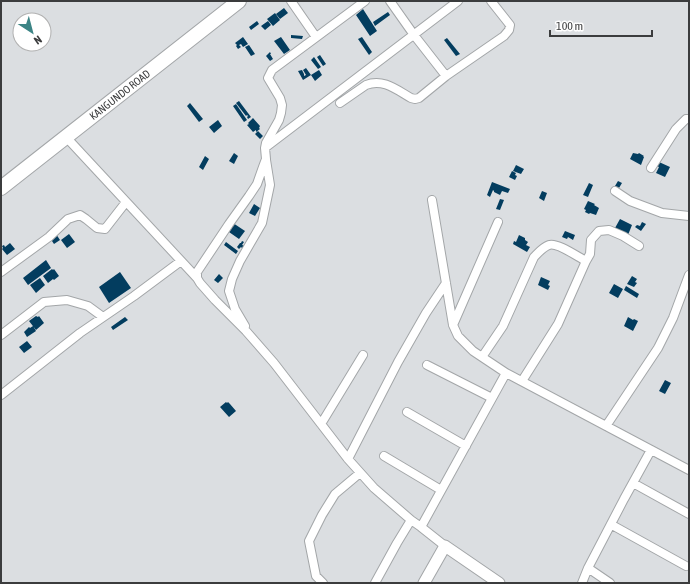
<svg xmlns="http://www.w3.org/2000/svg" width="690" height="584" viewBox="0 0 690 584" font-family="'Asap Condensed',sans-serif">
	<style>
		.building { fill: #033d5f }
		.lines { fill: none; stroke-linecap: round; stroke-linejoin: round }
		.street-casing { stroke: #a3a6a8; stroke-width: 10 }
		.secondary-casing { stroke: #a3a6a8; stroke-width: 13 }
		.highway-casing { stroke: #a3a6a8; stroke-width: 16 }
		.street { stroke: #fff; stroke-width: 8 }
		.secondary { stroke: #fff; stroke-width: 11 }
		.highway { stroke: #fff; stroke-width: 14 }
		.labels { text-anchor: middle; dominant-baseline: central; stroke-width: 4; stroke-linejoin: round; paint-order: stroke }
		.street-label { font-size: 11px; fill: #3b3c3d; stroke: #fff }
	</style>
	<rect width="100%" height="100%" fill="#dbdee1"/>
	<path class="building" d="M284,8L288,13L280,19L276,14Z
		M363,9L377,31L370,36L356,15Z
		M388,12L390,15L375,26L373,22Z
		M275,13L280,20L273,26L267,19Z
		M257,21L259,24L251,30L249,27Z
		M268,21L271,25L265,30L261,26Z
		M291,35L303,36L302,39L291,38Z
		M243,37L248,44L243,47L241,44L239,45L241,47L238,49L236,46L237,45L235,43Z
		M281,37L290,50L284,54L274,41Z
		M362,37L372,52L369,55L358,39Z
		M447,38L460,54L456,56L444,40Z
		M249,45L255,54L251,56L245,47Z
		M270,52L271,54H270L273,59L270,61L266,56Z
		M320,55L326,64L323,66L317,57Z
		M314,57L321,67L318,69L311,60Z
		M306,68L311,75L303,80L298,71L302,70L304,74V76L306,75L303,70Z
		M319,70L322,75L315,81L311,75Z
		M239,101L251,117L248,119L247,117L248,116L247,115L246,116L236,103Z
		M190,103L203,119L199,122L187,106Z
		M236,104L247,120L244,122L233,106Z
		M253,118L260,126L259,128L260,129L256,132V130L253,132L247,125L249,124L248,123Z
		M218,120L222,126L214,133L209,127Z
		M258,131L263,136L260,139L255,134Z
		M234,153L238,156L234,164L229,161Z
		M633,153L638,154L639,153L644,156L643,157H644L641,165L630,159Z
		M205,156L209,159L203,170L199,167Z
		M659,162L670,167L665,177L656,173L659,167L657,166Z
		M516,165L524,169L521,174L513,171Z
		M512,171L516,173L515,175L517,176L515,180L509,177Z
		M618,181L622,183L619,188L615,186Z
		M492,182L510,189L508,193L502,191L500,195L494,192V191L493,190L490,197L487,195Z
		M589,183L593,185L588,197L583,195Z
		M542,191L547,193L544,201L539,198Z
		M500,199L504,200L500,210L496,209Z
		M588,201L595,204L594,205L599,208L596,215L590,213L589,214L585,212L586,210L584,209Z
		M254,204L260,208L255,216L249,213Z
		M620,219L632,225L628,235L615,228Z
		M642,222L646,224L641,231L635,227L637,225L640,226Z
		M233,223L245,231L239,239L229,232L232,228L230,227Z
		M565,231L575,235L573,240L568,237L567,239L562,237Z
		M56,234L60,240L54,244L50,238Z
		M69,234L75,242L67,248L61,240Z
		M519,235L525,238V240L528,242L526,245L530,247L527,252L513,244L514,241L516,242Z
		M242,241L244,242L242,245L245,246L243,249L241,247L239,249L237,247L240,243H241Z
		M226,242L238,251L236,254L224,245Z
		M10,243L15,249L7,255L2,249L3,248L2,246L4,245L5,247Z
		M46,260L51,268L28,285L23,278Z
		M52,269L53,270L54,269L59,276L54,280L53,279L48,283L43,276Z
		M120,272L131,288L109,303L99,287Z
		M219,274L223,278L218,283L214,280Z
		M632,276L637,279L635,282L637,283L634,287L627,284Z
		M541,277L550,281L548,285L550,286L548,290L538,285Z
		M40,278L45,285L36,293L30,285Z
		M614,284L623,289L618,298L609,293Z
		M626,286L639,294L637,298L624,290Z
		M36,316L38,317L39,316L44,323L36,330L29,321Z
		M125,317L128,320L113,330L111,327Z
		M628,317L633,320L634,319L638,321L633,331L624,326Z
		M33,326L36,331L27,337L24,332L29,327L30,328Z
		M27,341L32,347L24,353L19,347Z
		M665,380L671,383L665,394L659,391Z
		M226,402L227,403L228,402L230,404L236,411L229,417L220,407Z"/>
	<g class="lines">
		<defs>
			<path id="street" d="M291,1L316,37
				M365,1L272,70L268,78L280,98L282,105L281,113L279,120L266,143L265,148L266,159L263,167L257,184L249,196L229,224L197,272V278L200,283L215,300L246,331L274,363L348,459L374,488L411,520L421,527L445,546
				M390,1L414,35L446,76
				M340,103L366,85C383,78 397,90 411,98L415,99L419,98L446,76L504,36L509,30L510,25L491,1
				M66,137L197,278
				M266,147L458,1
				M651,168L676,129L686,119H689
				M615,191L630,201L662,213L689,216
				M432,200L453,325L458,336L473,351L506,373L689,470
				M1,272L49,237L68,219L80,215L86,219L97,228L105,229L126,202
				M453,325L498,222
				M245,326L235,309L229,291L232,279L240,261L262,223L270,185L266,160
				M1,335L44,302L67,300L88,306L103,317
				M482,357L503,326L534,257C538,253 543,247 549,245C557,242 578,257 586,261
				M427,365L492,398
				M522,381L558,324L586,261L590,254L591,240L599,231L609,230L623,236L639,246
				M1,395L80,333L134,296L181,261
				M407,412L466,446
				M321,424L363,355
				M606,426L658,348L673,318L689,275
				M384,456L441,490
				M348,459L398,362L426,313L446,283
				M633,483L689,514
				M612,525L686,566
				M421,527L506,373
				M588,568L610,583
				M323,583L316,576L309,541L322,515L335,494L360,473
				M375,583L397,543L411,520
				M582,583L588,568L624,499L651,450"/>
			<path id="secondary" d="M424,583L445,546L499,583"/>
			<g id="highway">
				<path id="s1" d="M1,188L239,1"/>
			</g>
		</defs>
		<use href="#street" class="street-casing"/>
		<use href="#secondary" class="secondary-casing"/>
		<use href="#highway" class="highway-casing"/>
		<use href="#street" class="street"/>
		<use href="#secondary" class="secondary"/>
		<use href="#highway" class="highway"/>
	</g>
	<g class="labels">
		<g class="street-label">
			<text stroke="none"><textPath href="#s1" startOffset="151">KANGUNDO ROAD</textPath></text>
		</g>
	</g>
	<rect width="690" height="584" fill="none" stroke="#3b3c3d" stroke-width="4"/>
	<g transform="translate(32 32) rotate(144)"><circle r="19" fill="#ffffff" stroke="#b1b1b1"/>
	<path d="M0-3L7 15L0 10L-7 15Z" fill="#3c8485"/>
	<text y="-6" font-size="11" font-weight="bold" text-anchor="middle" fill="#3b3c3d">N</text>
	</g>
	<path d="M550 30v6h102v-6" fill="none" stroke="#3b3c3d" stroke-width="2"/>
	<text x="556" y="30" font-size="12" fill="#3b3c3d" stroke="#ffffff" stroke-width="3" paint-order="stroke">100 m</text>
</svg>
